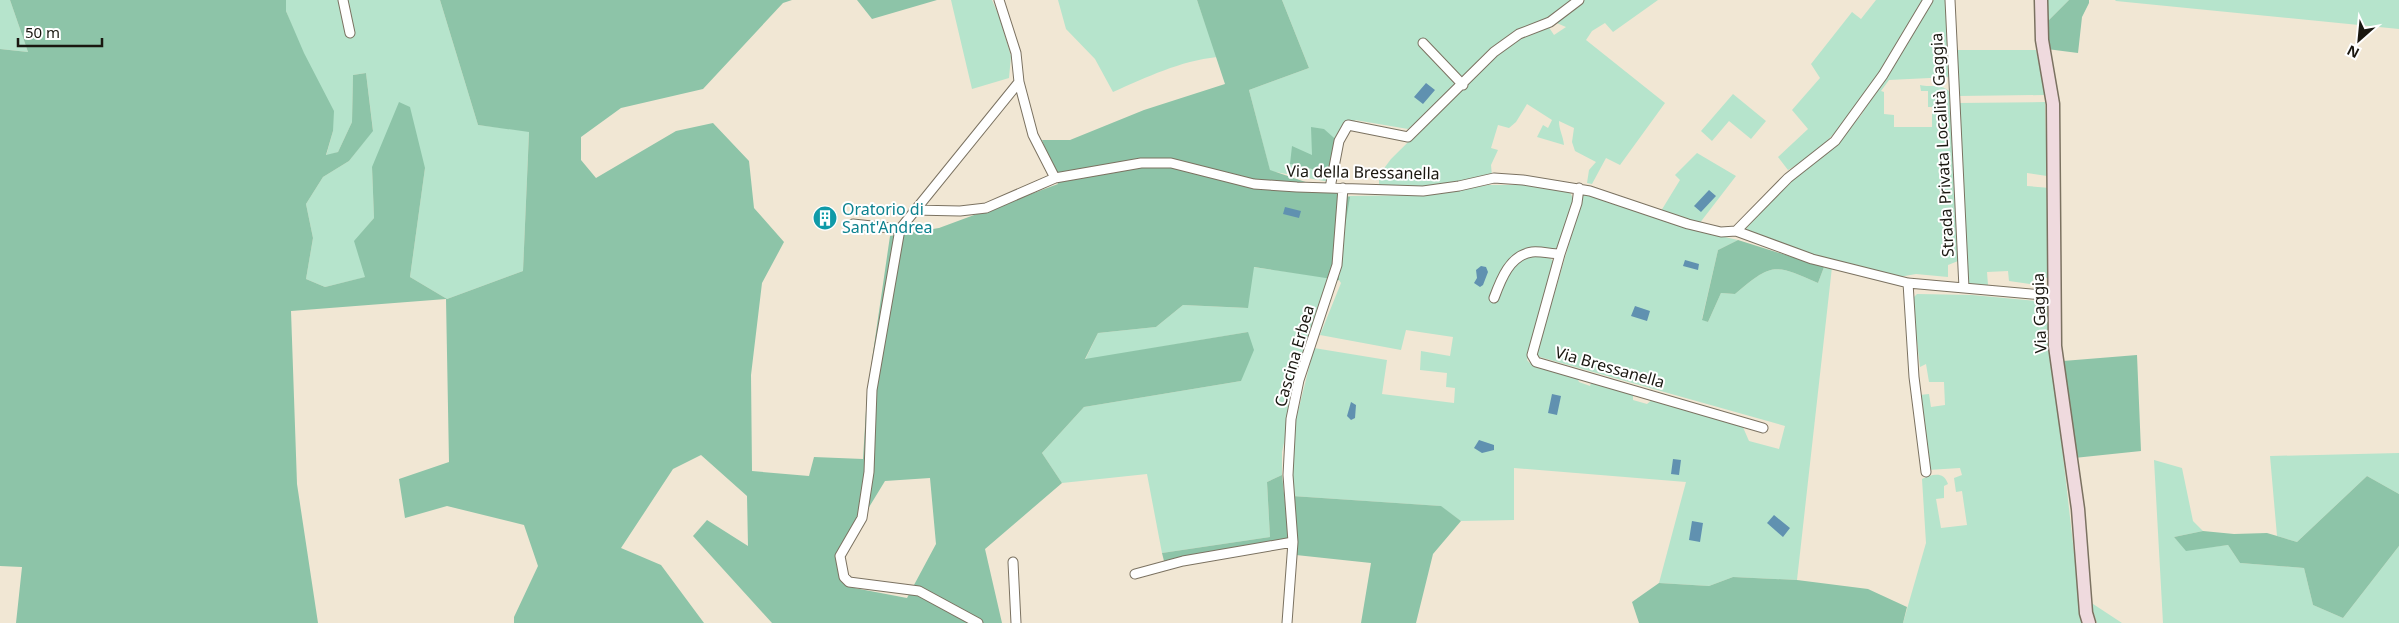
<svg xmlns="http://www.w3.org/2000/svg" width="2399" height="623" viewBox="0 0 2399 623" font-family="'Noto Sans',sans-serif">
	<style>
		.green { fill: #b6e4cc }
		.forest { fill: #8dc4a8; fill-rule: evenodd }
		.water { fill: #6091b0 }
		.lines { fill: none; stroke-linecap: round; stroke-linejoin: round }
		.street-casing { stroke: #7b7261; stroke-width: 11 }
		.secondary-casing { stroke: #7b7261; stroke-width: 15 }
		.street { stroke: #fff; stroke-width: 9 }
		.secondary { stroke: #efdade; stroke-width: 12 }
		.labels { text-anchor: middle; dominant-baseline: central; stroke-width: 4; stroke-linejoin: round; paint-order: stroke }
		.street-label { font-size: 16px; fill: #1a1710; stroke: #fff }
		.culture-label { font-size: 16px; fill: #0d838f; stroke: #fff; text-anchor: start }
	</style>
	<rect width="100%" height="100%" fill="#f1e7d4"/>
	<path class="green" d="M0,0H10L28,52L0,49Z
		M286,0H440L478,125L529,131L523,271L447,299L410,277L425,168L372,167L374,218L355,241L366,277L325,287L306,279L313,238L306,204L323,177L349,161L373,130L366,73L353,75L352,122L338,152L326,156L333,131L286,11Z
		M951,0H992L999,16L1011,56L1009,78L972,89Z
		M1058,0H1197L1217,57C1180,61 1147,77 1113,92L1095,59L1066,29Z
		M1282,0H1658L1613,32L1605,23L1592,31L1586,40L1665,103L1620,165L1606,158L1592,184L1587,183L1589,170L1596,162L1575,151L1572,142L1574,128L1559,121C1559,130 1563,135 1564,145L1537,137L1543,125L1548,128L1552,120L1527,104L1516,122L1509,128L1498,125L1491,148L1498,150L1491,165L1492,176L1441,187H1379V175L1391,159L1497,54L1520,37L1548,26L1554,35L1566,27L1552,21L1519,34L1408,129L1355,120L1342,145L1290,164L1325,172L1339,163L1335,183L1270,171L1249,90L1309,68Z
		M1876,0H1925C1893,53 1844,143 1788,170L1778,157L1808,129L1792,110L1820,78L1811,64L1852,12L1861,19Z
		M1933,0H1946L1950,77L1889,80L1881,91L1884,92V114L1894,115V127H1932V107H1928V91H1921L1920,85C1932,88 1944,82 1952,95L1958,261L1948,265V277L1916,274L1899,277L1813,256L1744,231L1787,182L1837,144L1861,115Z
		M2046,0H2069L2047,22Z
		M2115,0H2399V29L2116,1Z
		M1956,50H2036L2044,85V95L1959,96Z
		M1733,94L1766,121L1751,139L1729,121L1712,141L1701,131Z
		M2045,102L2047,176L2027,173V186L2050,188L2048,278L2036,277L2030,284L2009,281L2008,271L1987,272L1988,285L1967,284L1958,103Z
		M1697,153L1736,176L1699,224L1661,211L1680,180L1675,175Z
		M1488,185H1533L1569,191L1573,198C1571,216 1563,244 1549,257L1554,262L1545,302L1527,360L1530,363L1576,375L1579,382L1590,386L1592,380L1633,392V400L1647,404L1654,398L1742,425L1749,441L1779,449L1785,426L1536,356L1584,193C1635,212 1685,229 1738,240L1718,250L1702,319L1708,322L1721,293L1735,294C1773,262 1774,264 1818,283L1824,267H1832L1797,580L1733,577L1709,586L1659,583L1686,482L1514,468V520L1461,521L1440,506L1292,496L1293,431L1314,348L1387,360L1382,394L1454,403L1455,388L1446,387L1447,373L1420,370L1421,351L1450,356L1453,337L1406,330L1401,350L1320,335L1341,283L1339,280L1327,285L1287,429L1282,452V475L1267,482L1270,537L1162,553L1147,474L1062,483L1042,453L1084,407L1241,381L1248,332L1085,360L1098,333L1156,327L1183,305L1247,308L1253,267L1339,279V262L1349,196L1426,195Z
		M1917,294L1972,295L2049,302L2050,341L2082,623H1903L1926,543L1922,479C1932,474 1944,471 1948,484L1944,486V498L1936,499L1941,528L1967,525L1962,491L1956,492L1954,478L1962,475L1960,468L1928,470L1920,395L1929,394L1931,407L1945,405L1944,382H1929L1926,364L1920,367L1913,308V298Z
		M2399,453V494L2367,476L2297,542L2277,536L2270,456Z
		M2154,460L2182,468L2193,521L2203,531L2174,537L2186,550L2228,545L2240,563L2304,568L2313,605L2343,618L2399,546V623H2163Z
		M2090,602L2122,623H2097Z"/>
	<path class="forest" d="M10,0H286V11L304,53L334,111L333,131L326,155L338,152L352,122L353,75L366,73L373,131L349,161L323,177L306,204L313,238L306,279L325,287L365,277L354,241L374,218L372,167L399,102L410,107L425,168L410,277L447,299L523,271L529,132L478,125L440,0H792L783,3L703,89L621,108L581,137V160L596,178L676,131L713,123L749,161L754,208L784,242L762,283L751,375L752,471L809,476L814,457L863,459L867,394L890,236L939,228L1058,184L1042,140H1070L1144,110L1225,84L1197,0H1282L1309,68L1249,90L1270,170L1350,197L1339,262V280L1254,267L1248,308L1183,305L1156,327L1098,333L1085,359L1248,332L1254,350L1241,381L1084,407L1042,453L1062,483L985,549L1002,623H772L693,536L707,520L748,546L747,496L701,455L673,469L621,548L661,565L704,623H514V617L538,566L524,525L447,506L405,518L399,479L449,462L446,299L291,311L297,484L318,623H16L22,567L0,566V49L28,52ZM930,478L936,544L907,598L849,587L839,576L838,558L885,481Z
		M857,0H937L872,19Z
		M2069,0H2089V3L2082,17L2078,53L2047,49V22Z
		M1311,127L1324,129L1342,145L1339,163L1325,172L1290,164L1292,146L1312,155Z
		M1738,240L1824,267L1818,283C1774,264 1773,262 1735,294L1721,293L1708,322L1702,320L1718,250Z
		M2137,355L2141,451L2074,458L2063,361Z
		M1282,475L1289,539L1164,561L1162,553L1270,537L1267,482Z
		M2367,476L2399,494V546L2343,618L2313,605L2304,568L2240,563L2228,545L2186,551L2174,537L2203,531L2234,534L2267,533L2297,542Z
		M1292,496L1441,506L1461,521L1433,554L1416,623H1361L1371,563L1296,555Z
		M1733,577L1797,580L1868,589L1907,607L1903,623H1639L1632,602L1659,583L1709,586Z"/>
	<path class="water" d="M1426,83L1435,90L1423,104L1414,97Z
		M1709,190L1716,196L1701,212L1694,206Z
		M1285,207L1301,211L1299,218L1283,214Z
		M1685,260L1699,264L1698,270L1683,266Z
		M1481,266L1486,267L1488,272L1483,285L1480,287L1474,283L1477,278L1476,270Z
		M1635,306L1650,311L1647,321L1631,316Z
		M1552,394L1561,396L1557,415L1548,413Z
		M1351,402L1356,405L1355,418L1351,420L1347,416Z
		M1479,440L1494,445V450L1482,453L1474,448Z
		M1673,459L1681,460L1679,475L1671,474Z
		M1774,515L1790,528L1783,537L1767,523Z
		M1692,521L1703,523L1700,542L1689,540Z"/>
	<g class="lines">
		<defs>
			<path id="street" d="M343,0L350,33
				M999,0L1016,53L1019,82L1033,135L1055,178L1141,163H1171L1254,184L1297,187L1423,191L1459,186L1494,178L1523,180L1590,191L1688,224L1721,232L1736,231L1788,178L1835,141L1883,75L1928,0
				M1950,0L1964,288
				M1423,43L1463,85
				M1330,188L1339,141L1348,125L1408,137L1494,52L1519,34L1550,22L1579,0
				M1579,188L1577,203L1560,254L1532,355L1536,362L1763,428
				M914,210L960,211L986,208L1055,178
				M853,224L900,229
				M1736,231L1812,259L1908,283L2054,296
				M1908,283L1914,377L1926,472
				M1494,298C1501,279 1510,255 1532,252C1541,251 1551,254 1560,254
				M1013,562L1016,623
				M1135,574L1183,561L1293,542
				M978,623L919,591L849,582L844,577L840,556L862,518L869,472L872,390L900,229L1019,82
				M1287,623L1293,542L1288,475L1291,419L1299,380L1337,265L1343,188"/>
			<path id="secondary" d="M2041,0L2042,40L2053,104L2055,346L2078,509L2086,613L2089,623"/>
		</defs>
		<use href="#street" class="street-casing"/>
		<use href="#secondary" class="secondary-casing"/>
		<use href="#street" class="street"/>
		<use href="#secondary" class="secondary"/>
	</g>
	<defs>
		<symbol id="building-disc" viewBox="-11 -11 22 22"><circle r="9.5" fill="#0f9aa8" stroke="#fff"/><path d="M-4-6H4V6H1V3H-1V6H-4ZM-2.5-4.3h1.7v1.8h-1.7ZM.8-4.3h1.7v1.8H.8ZM-2.5-1h1.7V.8h-1.7ZM.8-1h1.7V.8H.8Z" fill="#fff"/></symbol>
	</defs>
	<g fill-rule="evenodd">
		<use href="#building-disc" x="811" y="204" width="28" height="28"/>
	</g>
	<g class="labels">
		<g class="street-label">
			<text transform="translate(1942 145) rotate(-93)">Strada Privata Località Gaggia</text>
			<text transform="translate(1363 172) rotate(1)">Via della Bressanella</text>
			<text transform="translate(2039 313) rotate(-92)">Via Gaggia</text>
			<text transform="translate(1294 356) rotate(-74)">Cascina Erbea</text>
			<text transform="translate(1610 367) rotate(16)">Via Bressanella</text>
		</g>
		<g class="culture-label">
			<text x="842" y="209">Oratorio di<tspan x="842" dy="18">Sant'Andrea</tspan></text>
		</g>
	</g>
	<g transform="translate(2359 40) rotate(207)" stroke="#ffffff" stroke-width="4" paint-order="stroke">
	<path d="M0-4L9 19L0 12L-9 19Z" fill="#1a1710"/>
	<text y="-8" font-size="14" font-weight="bold" text-anchor="middle" fill="#1a1710">N</text>
	</g>
	<path d="M18 38v8h84v-8" fill="none" stroke="#1a1710" stroke-width="2.5"/>
	<text x="25" y="38" font-size="15" fill="#1a1710" stroke="#ffffff" stroke-width="4" paint-order="stroke">50 m</text>
</svg>
